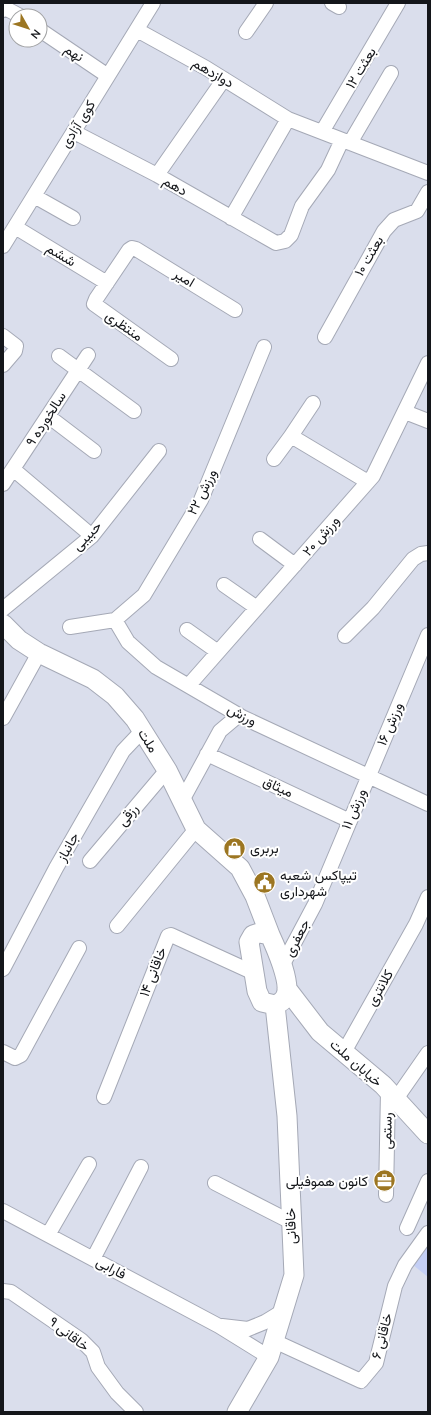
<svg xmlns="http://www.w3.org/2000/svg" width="431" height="1415" viewBox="0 0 431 1415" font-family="'Nunito Sans',Vazirmatn,sans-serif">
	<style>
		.green { fill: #c4cff5 }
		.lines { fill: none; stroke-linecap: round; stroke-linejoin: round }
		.minor-casing { stroke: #a5a9b6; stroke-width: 16 }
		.secondary-casing { stroke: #a5a9b6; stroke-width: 21 }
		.minor { stroke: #fff; stroke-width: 14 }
		.secondary { stroke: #fff; stroke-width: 19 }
		.labels { text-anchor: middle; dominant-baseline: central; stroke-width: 4; stroke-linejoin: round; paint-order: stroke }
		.street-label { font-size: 14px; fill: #14161a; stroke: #fff }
		.poi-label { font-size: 14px; fill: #14161a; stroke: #fff; text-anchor: start }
	</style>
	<rect width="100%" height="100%" fill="#dadeec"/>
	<path class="green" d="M428,1239V1277L408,1261Z"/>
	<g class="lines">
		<defs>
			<path id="minor" d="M332,3L339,7
				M3,10L5,8L20,16
				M40,30L108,76
				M137,30L206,68L288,119L428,173
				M246,32L266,3
				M74,132L157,175L276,243L285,241L291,235L302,206L328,170L342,140
				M322,132L398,3
				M350,143L391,73
				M157,175L224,79
				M34,196L73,218
				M231,218L288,119
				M15,227L107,283
				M3,246L153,3
				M3,336L16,346L15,351L3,365
				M325,337L384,231L394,220L417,211L428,192
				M59,356L134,411
				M171,359L94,304L96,299L129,250L132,248L136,249L235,310
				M313,403L291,436L368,482
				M405,412L428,421
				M48,416L94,451
				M274,459L291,436
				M13,469L92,536
				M3,484L88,355
				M260,539L295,565
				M224,585L257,608
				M3,609L92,536L159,451
				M115,620L144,595L201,500L264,347
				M70,627L115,620L128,642L156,667L242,717L428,804
				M187,630L218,652
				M345,636L373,608L413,559L421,554L428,553
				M189,685L373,476L428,363
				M3,718L39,653
				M207,754L350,821
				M183,799L220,731L239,715
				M90,861L167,770
				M117,926L196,829
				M282,966L315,904L428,635
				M3,969L56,868L123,751L142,731
				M3,1052L15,1058L21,1055L79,948
				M344,1052L416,924L428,897
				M104,1097L168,936L171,935L254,973
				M396,1099L428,1053
				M215,1183L291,1222
				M386,1195L388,1091
				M3,1211L219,1326L269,1357
				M407,1228L428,1181
				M48,1235L89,1164
				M93,1259L141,1167
				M3,1291L11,1292L81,1340L93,1352L98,1367L117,1393L136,1412
				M222,1326L248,1329L265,1322L283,1311
				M274,1341L361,1381L376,1363L395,1286L405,1265L428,1233"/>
			<path id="secondary" d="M3,624L19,640L39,653L93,679L115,696L135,719L167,770L196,829L240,868L255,896L270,935
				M259,933L270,935C276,948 291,982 286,995C284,1001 280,1003 275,1005L262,1002L257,991L249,942L253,935Z
				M287,989L320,1032L383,1085L428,1134
				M237,1412L269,1357L294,1275L287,1116L275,1005"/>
		</defs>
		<use href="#minor" class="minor-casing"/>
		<use href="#secondary" class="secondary-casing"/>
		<use href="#minor" class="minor"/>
		<use href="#secondary" class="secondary"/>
	</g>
	<defs>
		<symbol id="shop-disc" viewBox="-11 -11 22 22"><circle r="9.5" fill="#9c7622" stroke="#fff"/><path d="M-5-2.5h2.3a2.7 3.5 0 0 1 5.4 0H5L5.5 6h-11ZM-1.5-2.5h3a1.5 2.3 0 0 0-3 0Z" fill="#fff"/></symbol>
		<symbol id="civic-disc" viewBox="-11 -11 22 22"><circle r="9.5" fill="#9c7622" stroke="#fff"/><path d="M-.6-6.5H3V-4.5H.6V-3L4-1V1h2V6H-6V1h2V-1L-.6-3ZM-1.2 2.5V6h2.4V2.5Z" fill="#fff"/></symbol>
		<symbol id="office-disc" viewBox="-11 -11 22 22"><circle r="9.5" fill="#9c7622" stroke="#fff"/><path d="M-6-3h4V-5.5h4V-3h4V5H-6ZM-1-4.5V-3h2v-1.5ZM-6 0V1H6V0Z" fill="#fff"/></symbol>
	</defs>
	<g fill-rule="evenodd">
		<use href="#shop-disc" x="222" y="836" width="25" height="25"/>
		<use href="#civic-disc" x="252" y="870" width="25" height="25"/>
		<use href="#office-disc" x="372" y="1168" width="25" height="25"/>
	</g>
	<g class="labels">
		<g class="street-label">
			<text transform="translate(74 53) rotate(34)">نهم</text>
			<text transform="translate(361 68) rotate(-59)">بعثت ۱۲</text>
			<text transform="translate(213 73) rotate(30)">دوازدهم</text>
			<text transform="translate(78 124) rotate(-58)">کوی آزادی</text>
			<text transform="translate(175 186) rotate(30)">دهم</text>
			<text transform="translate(61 255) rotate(31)">ششم</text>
			<text transform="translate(369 256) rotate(-60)">بعثت ۱۰</text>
			<text transform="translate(184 278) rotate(31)">امیر</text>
			<text transform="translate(124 326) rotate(35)">منتظری</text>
			<text transform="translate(46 419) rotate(-57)">سالخورده ۹</text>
			<text transform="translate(202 492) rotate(-64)">ورزش ۲۲</text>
			<text transform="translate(87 536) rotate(-45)">حبیبی</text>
			<text transform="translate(321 536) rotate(-49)">ورزش ۲۰</text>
			<text transform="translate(242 715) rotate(28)">ورزش</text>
			<text transform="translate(390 724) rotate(-67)">ورزش ۱۶</text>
			<text transform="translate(148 741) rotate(58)">ملت</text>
			<text transform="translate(278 787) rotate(25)">میثاق</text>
			<text transform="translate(354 809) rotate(-67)">ورزش ۱۱</text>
			<text transform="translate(128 815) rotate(-50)">رزقی</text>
			<text transform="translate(68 847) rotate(-61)">جانباز</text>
			<text transform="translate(297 938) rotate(-63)">جعفری</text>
			<text transform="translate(153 972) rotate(-69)">خاقانی ۱۴</text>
			<text transform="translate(380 988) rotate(-60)">کلانتری</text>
			<text transform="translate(356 1063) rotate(41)">خیابان ملت</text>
			<text transform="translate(387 1131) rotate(-89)">رستمی</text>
			<text transform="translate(291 1226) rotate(-92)">خاقانی</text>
			<text transform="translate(111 1268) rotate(28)">فارابی</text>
			<text transform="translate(69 1334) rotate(38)">خاقانی ٩</text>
			<text transform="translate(382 1336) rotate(-75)">خاقانی ۶</text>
		</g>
		<g class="poi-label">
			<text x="250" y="848">بربری</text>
			<text x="280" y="875">تیپاکس شعبه<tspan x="280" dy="16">شهرداری</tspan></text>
			<text x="368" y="1181" text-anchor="end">کانون هموفیلی</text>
		</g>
	</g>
	<rect width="431" height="1415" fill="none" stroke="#14161a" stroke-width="8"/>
	<g transform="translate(28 28) rotate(129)"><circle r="19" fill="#ffffff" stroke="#a1a2a3"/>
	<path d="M0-3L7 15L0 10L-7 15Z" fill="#9c7622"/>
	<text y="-6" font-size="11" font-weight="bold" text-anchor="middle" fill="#14161a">N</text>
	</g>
</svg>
